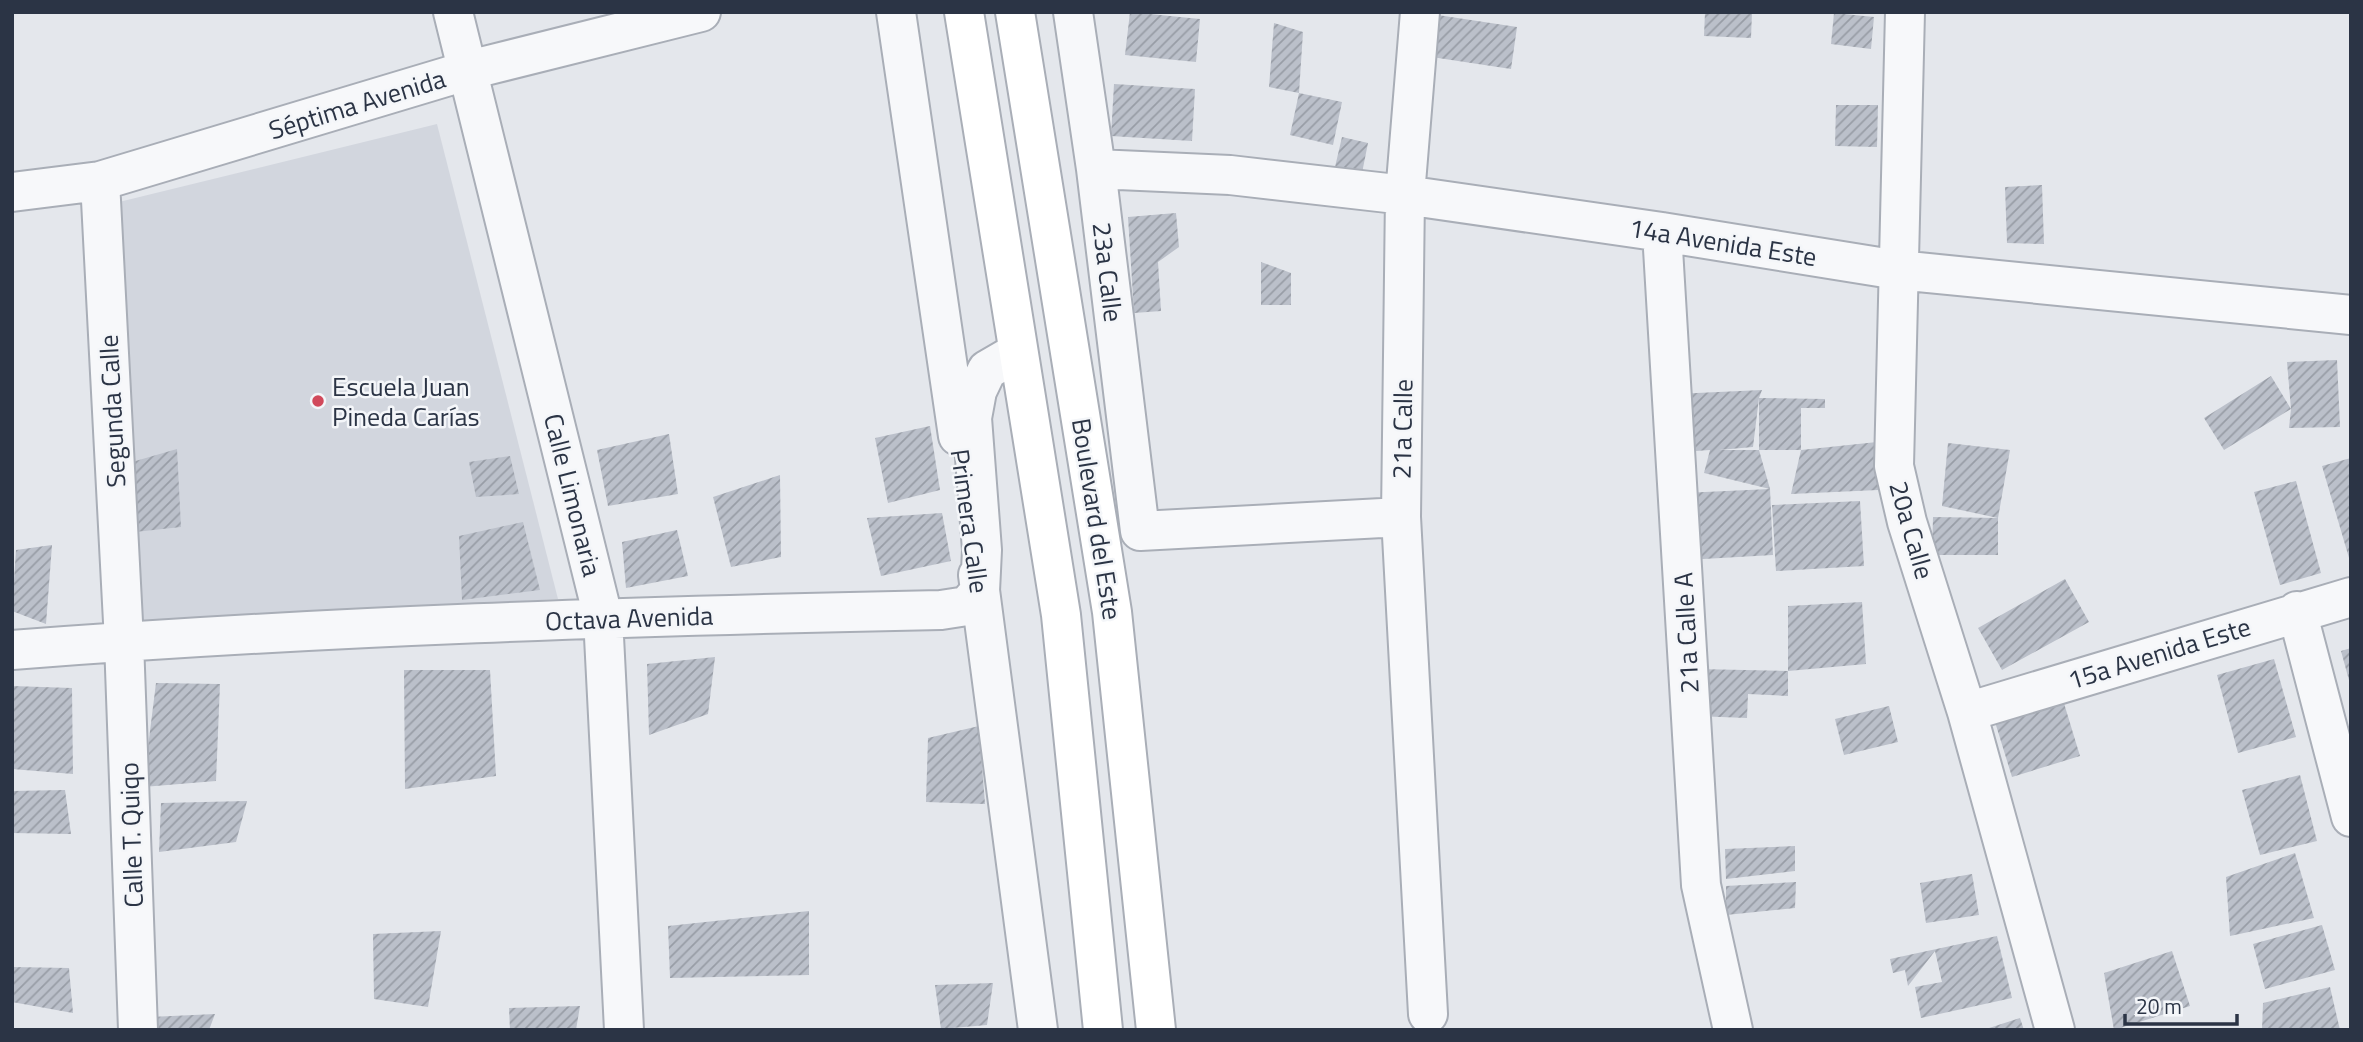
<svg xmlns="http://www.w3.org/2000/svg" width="2363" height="1042" viewBox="0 0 2363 1042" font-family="'Titillium Web',sans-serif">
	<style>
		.built { fill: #d2d6de }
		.building { fill: url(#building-hatch); fill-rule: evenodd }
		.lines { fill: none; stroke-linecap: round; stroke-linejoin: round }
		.street-casing { stroke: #a9aeb7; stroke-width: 42 }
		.secondary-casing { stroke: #a9aeb7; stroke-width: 42 }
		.street { stroke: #f7f8fa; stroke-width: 38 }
		.secondary { stroke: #fff; stroke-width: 38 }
		.poi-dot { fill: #d1495b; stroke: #f4f6f9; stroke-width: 2.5 }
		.labels { text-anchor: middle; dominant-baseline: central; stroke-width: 5; stroke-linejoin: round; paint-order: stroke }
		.street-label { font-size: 26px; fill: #2b3445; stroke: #f4f6f9 }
		.poi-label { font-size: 26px; fill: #2b3445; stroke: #f4f6f9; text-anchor: start }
	</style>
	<defs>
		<pattern id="building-hatch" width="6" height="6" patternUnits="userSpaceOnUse" patternTransform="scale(1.75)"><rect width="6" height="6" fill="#bbc0ca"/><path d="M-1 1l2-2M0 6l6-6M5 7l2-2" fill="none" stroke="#989da6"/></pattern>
	</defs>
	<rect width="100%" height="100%" fill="#e4e7ec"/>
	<path class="built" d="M437,124L558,599L140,624L119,202Z"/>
	<path class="building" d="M1130,12L1200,19L1196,62L1125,55Z
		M1705,12H1752L1751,38L1704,36Z
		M1834,13L1874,17L1871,49L1831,44Z
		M1431,14L1517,27L1511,69L1425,56Z
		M1274,23L1303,32L1299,93L1342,102L1333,145L1290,135L1299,93L1269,87Z
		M1114,84L1195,89L1192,141L1111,136Z
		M1836,105H1878L1877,147L1835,146Z
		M1342,137L1368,143L1362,173L1335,167Z
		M2042,185L2044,244L2007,243L2005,187Z
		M1176,213L1179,247L1158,262L1161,311L1134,313L1128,217Z
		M1261,262L1291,273V305H1261Z
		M2337,360L2340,427L2289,428L2291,409L2224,450L2204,418L2271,376L2291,409L2287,362Z
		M1762,390L1759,398L1825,399V408H1801V450H1759L1770,489L1773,555L1686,560L1683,493L1770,489L1704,473L1710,450L1681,452L1675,394ZM1759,398V450H1719L1753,447Z
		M930,426L940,490L888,503L875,438Z
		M669,434L678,494L608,506L597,450Z
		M1877,442L1878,490L1791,494L1801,450Z
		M1948,443L2010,450L1998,518L1942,506Z
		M177,449L181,527L135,532L132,462Z
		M510,456L519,494L476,497L469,462Z
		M2351,458V557L2349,558L2322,466Z
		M780,475L781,557L731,567L713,497Z
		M2296,481L2321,573L2280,585L2254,492Z
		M1860,501L1864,566L1776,571L1772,505Z
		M942,513L951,561L881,576L867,518Z
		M1933,517L1998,518V555H1932Z
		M523,522L540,590L462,600L459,536Z
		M677,530L688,576L626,588L622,542Z
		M52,545L46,624L12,611L16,550Z
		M2065,579L2089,622L2002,670L1978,628Z
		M1862,602L1866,664L1788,671V696L1748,694L1747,718L1695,716L1697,669L1788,671V606Z
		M2351,648V684H2350L2341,651Z
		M715,657L708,714L649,735L647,664Z
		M2274,659L2296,737L2238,753L2217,675Z
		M404,670H490L496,776L405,789Z
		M156,683L220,684L216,781L143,787Z
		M12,686L72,688L73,774L12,769Z
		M2063,700L2080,756L2012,777L1995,722Z
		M1889,706L1898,742L1844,755L1835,719Z
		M979,726L985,804L926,802L928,738Z
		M2300,775L2317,841L2260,855L2242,790Z
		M65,790L71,834L12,833V791Z
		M247,801L236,842L159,852L161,803Z
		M1795,846V871L1726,879L1725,849Z
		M2295,853L2314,918L2230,936L2226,877Z
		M1972,874L1979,915L1926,923L1920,883Z
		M1796,882L1795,908L1726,915V886Z
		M809,911V975L670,978L668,926Z
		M2322,925L2335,970L2265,989L2253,944Z
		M441,931L428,1007L374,999L373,934Z
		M1997,936L2012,998L1921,1018L1915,987L1942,982L1935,951L1908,986L1905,970L1893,973L1890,959Z
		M2172,951L2190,1006L2114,1030L2104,973Z
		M12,967L69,968L73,1013L12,1002Z
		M993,983L987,1025L941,1029L935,985Z
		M2330,987L2340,1030H2262L2263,1003Z
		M580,1006L576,1030H510L509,1008Z
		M215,1014L209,1030H150V1017Z
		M2020,1018L2024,1030H1986V1029Z"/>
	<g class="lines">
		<defs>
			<path id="street" d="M453,12L603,617L624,1030
				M896,12L958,436
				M1073,12L1096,169L1140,531L1401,517
				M1420,12L1405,195L1401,517L1428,1014
				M1905,12L1894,466L1907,522L1967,712L2055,1030
				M1096,169L1230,175L1405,195L1662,232L1898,270L2351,315
				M100,181L124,641L138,1030
				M12,192L100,181L469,70L701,12
				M1662,232L1701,885L1733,1030
				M978,575L1038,1030
				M2297,611L2351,817
				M12,650C321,626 631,616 941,610L967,606L980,591L982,550L972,418L977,391L987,370L1018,352
				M1967,712L2351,597"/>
			<path id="secondary" d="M964,12L1061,615L1103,1030
				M1015,12L1112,612L1156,1030"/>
		</defs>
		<use href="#street" class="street-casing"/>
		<use href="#secondary" class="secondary-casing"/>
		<use href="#street" class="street"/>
		<use href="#secondary" class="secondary"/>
	</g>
	<circle class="poi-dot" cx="318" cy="401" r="7"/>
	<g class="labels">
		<g class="street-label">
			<text transform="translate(357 104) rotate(-17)">Séptima Avenida</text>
			<text transform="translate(1723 242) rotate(9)">14a Avenida Este</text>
			<text transform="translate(1108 272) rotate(83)">23a Calle</text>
			<text transform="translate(112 411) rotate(-93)">Segunda Calle</text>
			<text transform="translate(1402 429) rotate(-89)">21a Calle</text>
			<text transform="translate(573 495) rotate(76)">Calle Limonaria</text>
			<text transform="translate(1097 519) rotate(81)">Boulevard del Este</text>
			<text transform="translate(970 521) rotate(82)">Primera Calle</text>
			<text transform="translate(1912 530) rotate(74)">20a Calle</text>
			<text transform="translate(629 618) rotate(-2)">Octava Avenida</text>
			<text transform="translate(1686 633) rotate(-93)">21a Calle A</text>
			<text transform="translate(2159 653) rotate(-17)">15a Avenida Este</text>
			<text transform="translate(131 835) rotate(-92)">Calle T. Quiqo</text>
		</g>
		<g class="poi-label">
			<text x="332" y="386">Escuela Juan<tspan x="332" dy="30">Pineda Carías</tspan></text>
		</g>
	</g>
	<rect width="2363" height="1042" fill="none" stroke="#2b3445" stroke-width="28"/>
	<path d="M2125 1014v10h112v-10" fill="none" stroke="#2b3445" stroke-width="3.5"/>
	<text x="2136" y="1014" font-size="21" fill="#2b3445" stroke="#f4f6f9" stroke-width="5" paint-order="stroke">20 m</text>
</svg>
